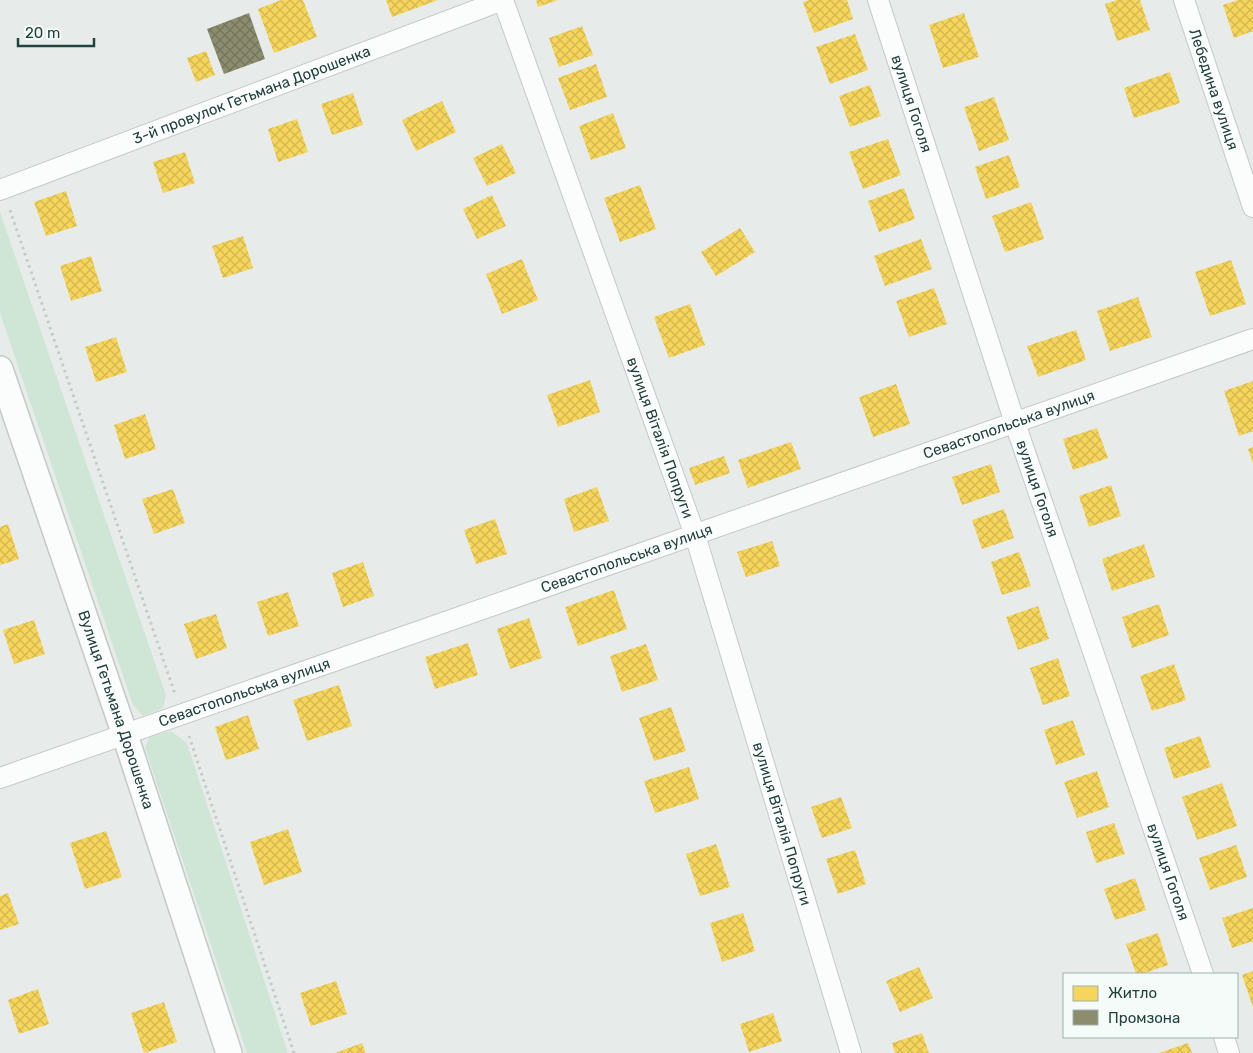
<svg xmlns="http://www.w3.org/2000/svg" width="1253" height="1053" viewBox="0 0 1253 1053" font-family="Rubik,sans-serif">
	<style>
		.grass { fill: #cfe6d7 }
		.homes { fill: url(#homes-cross-hatch) }
		.industry { fill: url(#industry-cross-hatch) }
		.lines { fill: none; stroke-linecap: round; stroke-linejoin: round }
		.minor-casing { stroke: #c4c9c7; stroke-width: 22 }
		.tertiary-casing { stroke: #c4c9c7; stroke-width: 28 }
		.path { stroke: #c2ccca; stroke-width: 3; stroke-dasharray: 2.5 4; stroke-linecap: butt }
		.minor { stroke: #fbfcfc; stroke-width: 20 }
		.tertiary { stroke: #fbfcfc; stroke-width: 25 }
		.labels { text-anchor: middle; dominant-baseline: central; stroke-width: 5; stroke-linejoin: round; paint-order: stroke }
		.street-label { font-size: 15px; fill: #21433b; stroke: #f5fbf8 }
	</style>
	<defs>
		<pattern id="homes-cross-hatch" width="8" height="8" patternUnits="userSpaceOnUse" patternTransform="scale(1.25)"><rect width="8" height="8" fill="#f6d55c"/><path d="M0 0l8 8M0 8l8-8" fill="none" stroke="#d3b851"/></pattern>
		<pattern id="industry-cross-hatch" width="8" height="8" patternUnits="userSpaceOnUse" patternTransform="scale(1.25)"><rect width="8" height="8" fill="#8c8c6e"/><path d="M0 0l8 8M0 8l8-8" fill="none" stroke="#72745c"/></pattern>
	</defs>
	<rect width="100%" height="100%" fill="#e7ecea"/>
	<path class="grass" d="M0,212L166,695L163,708L143,716L133,705L0,313Z
		M171,731L187,743L288,1053H247L145,748L149,737Z"/>
	<path class="homes" d="M281,0H303L317,37L274,53L258,9Z
		M386,0H438L392,17Z
		M536,0H558L538,7Z
		M809,0H847L853,19L814,33L803,2Z
		M1117,0H1140L1150,30L1117,41L1105,4Z
		M1238,0H1253V31L1234,38L1223,5Z
		M964,13L979,57L943,68L929,25Z
		M582,26L593,55L559,67L549,38Z
		M855,34L868,70L830,84L816,47Z
		M206,51L215,75L196,82L187,58Z
		M596,64L607,97L570,110L558,78Z
		M1170,72L1180,103L1134,118L1124,88Z
		M870,85L881,116L850,127L839,96Z
		M353,93L363,125L332,135L321,104Z
		M994,97L1009,140L979,151L964,107Z
		M442,101L456,132L416,151L402,120Z
		M613,113L626,148L591,160L579,126Z
		M297,119L308,152L278,162L268,129Z
		M888,139L901,175L863,189L849,152Z
		M502,144L516,173L487,186L473,158Z
		M185,152L195,183L163,193L153,162Z
		M1009,155L1020,187L986,199L975,167Z
		M640,185L656,229L620,242L604,198Z
		M904,188L915,219L879,232L868,201Z
		M66,191L77,226L46,236L34,202Z
		M492,195L506,226L477,239L463,209Z
		M1031,202L1044,239L1005,252L992,216Z
		M740,228L755,252L716,276L701,252Z
		M243,236L253,268L223,278L212,246Z
		M921,239L932,269L885,286L874,256Z
		M91,256L102,291L71,301L60,266Z
		M522,259L538,300L502,314L486,274Z
		M1231,260L1246,304L1210,316L1195,272Z
		M934,288L947,324L909,337L896,301Z
		M1138,297L1152,337L1110,351L1097,311Z
		M690,304L705,345L669,358L654,317Z
		M1076,330L1086,360L1038,377L1027,346Z
		M116,337L127,372L96,382L85,347Z
		M590,380L600,412L558,427L547,395Z
		M1253,381V431L1239,436L1224,391Z
		M896,384L910,424L873,437L859,397Z
		M145,414L156,449L125,459L114,425Z
		M1097,428L1108,458L1073,470L1063,439Z
		M791,442L801,469L748,488L738,460Z
		M1253,447V463L1248,449Z
		M724,456L730,473L695,485L689,468Z
		M991,464L1000,492L962,505L952,477Z
		M1111,485L1121,516L1089,527L1079,496Z
		M597,487L609,521L574,532L564,499Z
		M173,489L185,523L154,534L142,499Z
		M1004,509L1014,538L982,549L972,520Z
		M495,519L507,554L476,564L464,530Z
		M8,524L19,559L0,565V527Z
		M772,541L780,566L746,577L737,552Z
		M1144,544L1155,577L1112,591L1102,559Z
		M1019,552L1031,586L1002,595L991,562Z
		M363,562L374,596L343,607L332,573Z
		M614,590L627,629L578,646L565,607Z
		M288,592L299,626L268,636L257,602Z
		M1159,604L1169,635L1132,648L1122,617Z
		M1038,606L1049,639L1018,650L1006,617Z
		M216,614L227,648L196,659L184,624Z
		M529,618L542,658L510,669L497,629Z
		M34,620L45,654L14,664L3,630Z
		M468,643L478,675L435,689L425,657Z
		M646,644L658,680L622,692L610,656Z
		M1058,658L1070,696L1043,705L1030,668Z
		M1174,664L1186,700L1152,711L1140,676Z
		M339,685L352,726L307,741L293,700Z
		M671,707L686,751L654,761L639,718Z
		M248,715L259,749L226,760L215,727Z
		M1073,720L1085,755L1056,765L1044,730Z
		M1200,736L1211,767L1174,779L1164,748Z
		M689,767L699,799L655,813L644,781Z
		M1097,771L1109,807L1077,818L1064,782Z
		M1222,783L1237,826L1197,840L1182,797Z
		M841,797L852,828L822,838L811,807Z
		M1114,823L1125,854L1096,863L1086,832Z
		M288,829L302,872L264,885L250,842Z
		M106,831L122,877L85,889L70,843Z
		M716,844L730,887L700,896L686,854Z
		M1236,845L1247,877L1210,890L1199,858Z
		M855,850L866,884L838,894L826,859Z
		M1135,878L1146,910L1115,920L1104,889Z
		M8,893L19,924L0,930V896Z
		M1253,908V941L1232,948L1222,918Z
		M743,913L755,951L722,962L710,923Z
		M1158,933L1168,965L1142,974H1136L1126,944Z
		M919,967L933,998L900,1012L886,981Z
		M1253,971V1007L1242,975Z
		M336,981L347,1014L311,1026L300,993Z
		M38,989L49,1024L19,1034L8,1000Z
		M164,1002L177,1042L144,1053L131,1013Z
		M773,1013L782,1041L749,1052L740,1024Z
		M922,1033L929,1053H895L892,1043Z
		M362,1043L366,1053H335Z
		M1188,1043L1192,1053H1159Z"/>
	<path class="industry" d="M249,13L265,59L224,74L207,29Z"/>
	<g class="lines">
		<defs>
			<g id="minor">
				<path id="s1" d="M503,0L695,535L851,1053"/>
				<path id="s2" d="M878,0L1015,423L1203,974"/>
				<path id="s3" d="M1184,0L1253,207"/>
				<path id="s4" d="M0,190L503,0"/>
				<path id="s5" d="M0,778L1253,339"/>
				<path d="M1224,1037L1229,1053"/>
			</g>
			<g id="tertiary">
				<path id="s6" d="M0,369L125,735L229,1053"/>
			</g>
		</defs>
		<use href="#minor" class="minor-casing"/>
		<use href="#tertiary" class="tertiary-casing"/>
		<path class="path" d="M10,210L175,694
			M189,736L294,1053"/>
		<use href="#minor" class="minor"/>
		<use href="#tertiary" class="tertiary"/>
	</g>
	<g class="labels">
		<g class="street-label">
			<text stroke="none"><textPath href="#s3" startOffset="94">Лебедина вулиця</textPath></text>
			<text stroke="none"><textPath href="#s4" startOffset="269">3-й провулок Гетьмана Дорошенка</textPath></text>
			<text stroke="none"><textPath href="#s2" startOffset="109">вулиця Гоголя</textPath></text>
			<text stroke="none"><textPath href="#s5" startOffset="1069">Севастопольська вулиця</textPath></text>
			<text stroke="none"><textPath href="#s1" startOffset="465">вулиця Віталія Попруги</textPath></text>
			<text stroke="none"><textPath href="#s2" startOffset="514">вулиця Гоголя</textPath></text>
			<text stroke="none"><textPath href="#s5" startOffset="664">Севастопольська вулиця</textPath></text>
			<text stroke="none"><textPath href="#s5" startOffset="259">Севастопольська вулиця</textPath></text>
			<text stroke="none"><textPath href="#s6" startOffset="360">Вулиця Гетьмана Дорошенка</textPath></text>
			<text stroke="none"><textPath href="#s1" startOffset="870">вулиця Віталія Попруги</textPath></text>
			<text stroke="none"><textPath href="#s2" startOffset="919">вулиця Гоголя</textPath></text>
		</g>
	</g>
	<rect x="1063" y="973" width="175" height="65" fill="#f5fbf8" stroke="#a0b1ac"/>
	<rect x="1073" y="986" width="25" height="15" fill="#f6d55c" stroke="#a0b1ac"/>
	<text x="1108" y="998" font-size="15" fill="#21433b">Житло</text>
	<rect x="1073" y="1010" width="25" height="15" fill="#8c8c6e" stroke="#a0b1ac"/>
	<text x="1108" y="1023" font-size="15" fill="#21433b">Промзона</text>
	<path d="M18 38v8h76v-8" fill="none" stroke="#21433b" stroke-width="2.5"/>
	<text x="25" y="38" font-size="15" fill="#21433b" stroke="#f5fbf8" stroke-width="4" paint-order="stroke">20 m</text>
</svg>
